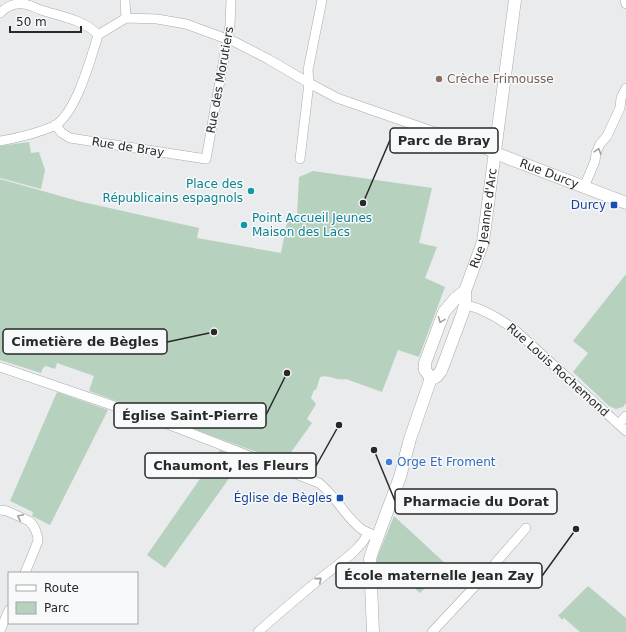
<svg xmlns="http://www.w3.org/2000/svg" width="626" height="632" viewBox="0 0 626 632" font-family="'DejaVu Sans',sans-serif">
	<style>
		.green { fill: #b6d1bd }
		.lines { fill: none; stroke-linecap: round; stroke-linejoin: round }
		.minor-casing { stroke: #a8aaab; stroke-width: 10 }
		.tertiary-casing { stroke: #a8aaab; stroke-width: 13 }
		.minor { stroke: #fff; stroke-width: 9 }
		.tertiary { stroke: #fff; stroke-width: 12 }
		.oneway { stroke: #9e9f9f }
		.education-dot { fill: #8d6e63; stroke: #f7f9fa; stroke-width: 1.5 }
		.culture-dot { fill: #0f9aa8; stroke: #f7f9fa; stroke-width: 1.5 }
		.transit-dot { fill: #1a4fb4; stroke: #f7f9fa; stroke-width: 1.5 }
		.shop-dot { fill: #3f7fe0; stroke: #f7f9fa; stroke-width: 1.5 }
		.labels { text-anchor: middle; dominant-baseline: central; stroke-width: 3; stroke-linejoin: round; paint-order: stroke }
		.education-label { font-size: 12px; fill: #785e54; stroke: #f7f9fa; text-anchor: start }
		.street-label { font-size: 12px; fill: #282929; stroke: #f7f9fa }
		.culture-label { font-size: 12px; fill: #0d838f; stroke: #f7f9fa; text-anchor: end }
		.transit-label { font-size: 12px; fill: #164399; stroke: #f7f9fa; text-anchor: end }
		.shop-label { font-size: 12px; fill: #366cbe; stroke: #f7f9fa; text-anchor: start }
		.leader { fill: none; stroke: #282929; stroke-width: 1.5 }
		.callout-dot { fill: #282929; stroke: #f7f9fa; stroke-width: 1.5 }
		.callout { fill: #f7f9fa; stroke: #282929; stroke-width: 1.5 }
		.callout-label { font-size: 13px; text-anchor: middle; font-weight: bold; fill: #282929 }
	</style>
	<rect width="100%" height="100%" fill="#eaebed"/>
	<path class="green" d="M29,142L31,153L39,152L45,170L41,189L0,178V146Z
		M313,171L432,188L419,243L437,247L425,278L445,287L419,357L398,350L382,392L346,379C336,381 328,374 320,377L316,390H314L311,398L316,404L307,419L312,423L284,462L89,391L94,376L57,363L55,369L46,366L43,368L41,373L0,360V179L78,201L199,228L197,238L281,253L287,222L297,217L299,177Z
		M626,274V403L623,407L616,409L609,406L573,372L588,353L573,341Z
		M57,392L108,410L50,525L32,516L33,512L10,501Z
		M220,450L243,459L165,568L147,555Z
		M394,516L447,565L420,593L413,587L378,572L377,559L379,553Z
		M588,586L626,618V632H580L564,618L562,620L558,615L560,614Z"/>
	<g class="lines">
		<defs>
			<path id="minor" d="M125,0L126,18
				M625,0L626,4
				M0,13C6,7 14,3 23,4C29,4 35,8 41,10C59,16 85,20 98,35
				M55,125L62,133L70,138L206,159L230,25L231,0
				M0,141C17,138 38,133 54,126C76,114 91,58 98,35L126,18L157,19L186,24L235,42L268,59L309,83L337,98L495,153
				M300,159L309,83L308,70L322,0
				M584,187L595,161L596,153L600,144L607,136L620,108L621,98L626,88
				M465,305C483,308 500,319 515,330L626,431
				M0,367L170,425L319,483C335,495 344,515 360,528C365,532 371,534 377,536
				M619,424L626,416
				M0,510L7,511L29,521C35,526 38,535 38,541L25,573
				M0,631L9,610
				M258,632C280,612 303,593 326,574C340,563 361,549 368,533
				M432,632L479,582L526,528"/>
			<g id="tertiary">
				<path id="s1" d="M495,153L626,203"/>
				<path id="s2" d="M431,378L436,377L441,371L462,315L465,305V291L483,242L515,0"/>
				<path d="M431,378L425,370V363L444,312L455,299L465,291"/>
				<path d="M373,632L370,559L372,552L400,477L410,439L431,378"/>
			</g>
		</defs>
		<use href="#minor" class="minor-casing"/>
		<use href="#tertiary" class="tertiary-casing"/>
		<use href="#minor" class="minor"/>
		<use href="#tertiary" class="tertiary"/>
	</g>
	<defs><path id="oneway-chevron" d="M-2-3.5L2.5 0L-2 3.5" fill="none" stroke-width="1.6" stroke-linecap="round" stroke-linejoin="round"/></defs>
	<g class="oneway">
		<use href="#oneway-chevron" transform="translate(598 151) rotate(-72)"/>
		<use href="#oneway-chevron" transform="translate(441 320) rotate(111)"/>
		<use href="#oneway-chevron" transform="translate(20 517) rotate(-155)"/>
		<use href="#oneway-chevron" transform="translate(319 580) rotate(-41)"/>
	</g>
	<circle class="education-dot" cx="439" cy="79" r="4"/>
	<g class="culture-dot">
		<circle cx="251" cy="191" r="4"/>
		<circle cx="244" cy="225" r="4"/>
	</g>
	<g class="transit-dot">
		<rect x="610" y="201" width="8" height="8" rx="2"/>
		<rect x="336" y="494" width="8" height="8" rx="2"/>
	</g>
	<circle class="shop-dot" cx="389" cy="462" r="4"/>
	<g class="labels">
		<g class="education-label">
			<text x="447" y="79">Crèche Frimousse</text>
		</g>
		<g class="street-label">
			<text transform="translate(220 80) rotate(-80)">Rue des Morutiers</text>
			<text transform="translate(128 147) rotate(9)">Rue de Bray</text>
			<text stroke="none"><textPath href="#s1" startOffset="58">Rue Durcy</textPath></text>
			<text stroke="none"><textPath href="#s2" startOffset="173">Rue Jeanne d'Arc</textPath></text>
			<text transform="translate(558 370) rotate(42)">Rue Louis Rochemond</text>
		</g>
		<g class="culture-label">
			<text x="243" y="184">Place des<tspan x="243" dy="14">Républicains espagnols</tspan></text>
			<text x="252" y="218" text-anchor="start">Point Accueil Jeunes<tspan x="252" dy="14">Maison des Lacs</tspan></text>
		</g>
		<g class="transit-label">
			<text x="606" y="205">Durcy</text>
			<text x="332" y="498">Église de Bègles</text>
		</g>
		<g class="shop-label">
			<text x="397" y="462">Orge Et Froment</text>
		</g>
	</g>
	<path class="leader" d="M363 203L390 140M214 332L167 342M287 373L266 415M339 425L316 466M374 450L395 501M576 529L542 576"/>
	<g class="callout-dot">
		<circle cx="363" cy="203" r="4"/>
		<circle cx="214" cy="332" r="4"/>
		<circle cx="287" cy="373" r="4"/>
		<circle cx="339" cy="425" r="4"/>
		<circle cx="374" cy="450" r="4"/>
		<circle cx="576" cy="529" r="4"/>
	</g>
	<g class="callout">
		<rect x="390" y="128" width="108" height="25" rx="4"/>
		<rect x="3" y="329" width="164" height="25" rx="4"/>
		<rect x="114" y="403" width="152" height="25" rx="4"/>
		<rect x="145" y="453" width="171" height="25" rx="4"/>
		<rect x="395" y="489" width="162" height="25" rx="4"/>
		<rect x="336" y="563" width="206" height="25" rx="4"/>
	</g>
	<g class="callout-label">
		<text x="444" y="145">Parc de Bray</text>
		<text x="85" y="346">Cimetière de Bègles</text>
		<text x="190" y="420">Église Saint-Pierre</text>
		<text x="231" y="470">Chaumont, les Fleurs</text>
		<text x="476" y="506">Pharmacie du Dorat</text>
		<text x="439" y="580">École maternelle Jean Zay</text>
	</g>
	<rect x="8" y="572" width="130" height="52" fill="#f7f9fa" stroke="#a4a6a6"/>
	<rect x="16" y="585" width="20" height="6" fill="#ffffff" stroke="#a4a6a6"/>
	<text x="44" y="592" font-size="12" fill="#282929">Route</text>
	<rect x="16" y="602" width="20" height="12" fill="#b6d1bd" stroke="#a4a6a6"/>
	<text x="44" y="612" font-size="12" fill="#282929">Parc</text>
	<path d="M10 26v6h71v-6" fill="none" stroke="#282929" stroke-width="2"/>
	<text x="16" y="26" font-size="12" fill="#282929" stroke="#f7f9fa" stroke-width="3" paint-order="stroke">50 m</text>
</svg>
